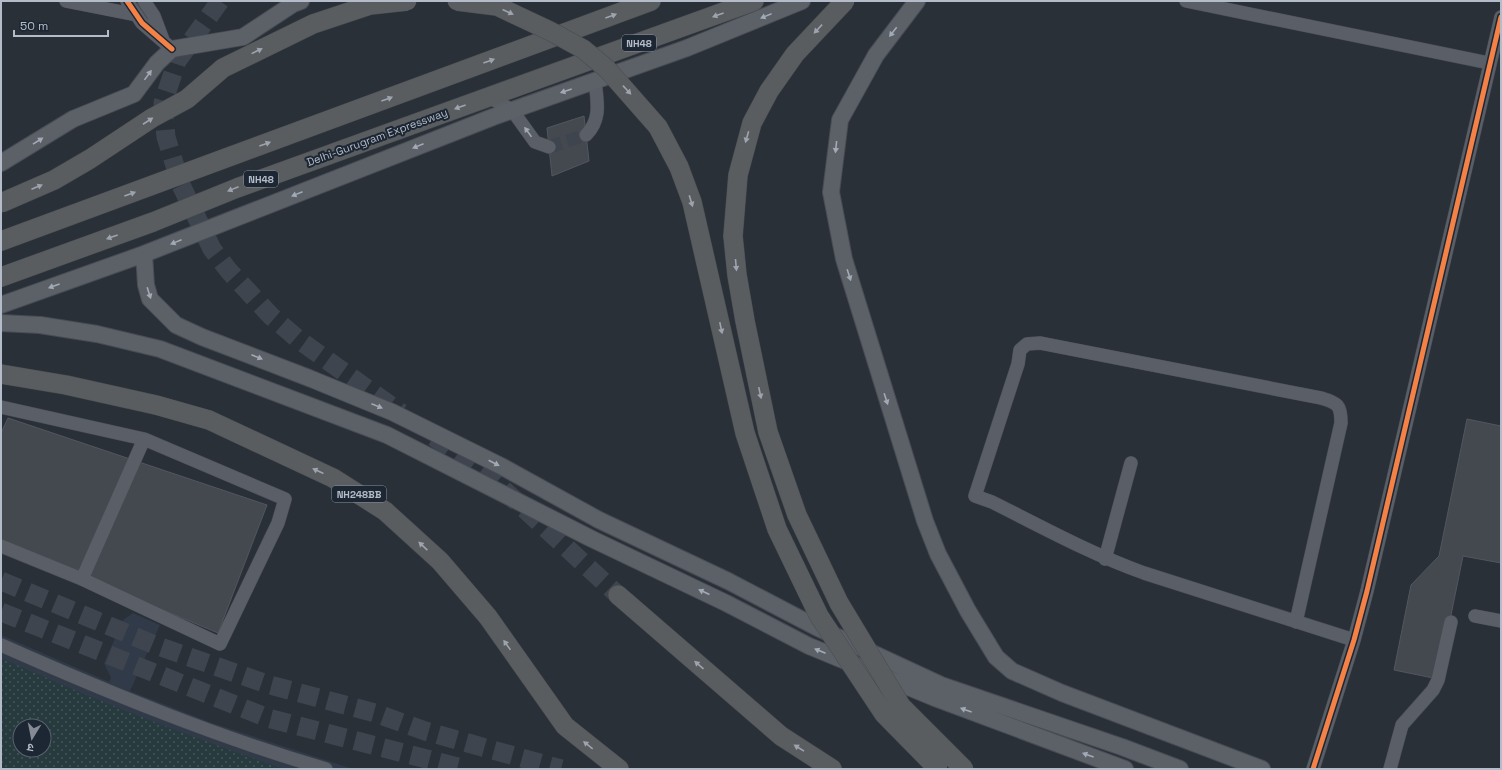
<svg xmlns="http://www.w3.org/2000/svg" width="1502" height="770" viewBox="0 0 1502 770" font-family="'Space Grotesk','Noto Sans Devanagari',sans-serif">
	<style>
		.airport { fill: #313a48; fill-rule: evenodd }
		.grass { fill: url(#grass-dots); fill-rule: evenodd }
		.building { fill: #444950; stroke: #52575f }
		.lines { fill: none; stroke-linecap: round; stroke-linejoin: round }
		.minor-tunnel { stroke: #3f454e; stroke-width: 13; stroke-dasharray: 13 6; stroke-linecap: butt }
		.highway-tunnel { stroke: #3f454e; stroke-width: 19; stroke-dasharray: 19 10; stroke-linecap: butt }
		.minor-casing { stroke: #484c53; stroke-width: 14 }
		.major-casing { stroke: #484c55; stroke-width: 18 }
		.highway-casing { stroke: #474c53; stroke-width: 20 }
		.minor { stroke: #5a5e66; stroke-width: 13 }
		.major { stroke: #5c6168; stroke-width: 16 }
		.highway { stroke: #5a5d60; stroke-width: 19 }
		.highway-bridge-casing { stroke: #474c53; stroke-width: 20; stroke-linecap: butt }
		.highway-bridge { stroke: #5a5d60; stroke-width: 19 }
		.cycleway-casing { stroke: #1d2633; stroke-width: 8 }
		.cycleway { stroke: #f48246; stroke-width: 5 }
		.oneway { fill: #9ea4af }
		.oneway2 { fill: #a2aab6 }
		.oneway3 { fill: #a2a9b5 }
		.labels { text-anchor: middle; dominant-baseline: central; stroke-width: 4; stroke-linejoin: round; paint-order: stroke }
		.shield { fill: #1d2633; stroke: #878f9c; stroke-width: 1 }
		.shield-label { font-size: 10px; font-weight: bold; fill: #b4bcc9 }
		.street-label { font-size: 11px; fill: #b4bcc9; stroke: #1d2633 }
	</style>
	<defs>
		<pattern id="grass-dots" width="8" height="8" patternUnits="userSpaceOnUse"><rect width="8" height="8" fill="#273a3e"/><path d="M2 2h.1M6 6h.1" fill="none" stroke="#445559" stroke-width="1.8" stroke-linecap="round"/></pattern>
	</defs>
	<rect width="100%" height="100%" fill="#2a3038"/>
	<path class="airport" d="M133,613L160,625L130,691L212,723L353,769H1V635L109,682L111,678L104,663L123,620ZM20,726H44V750H20Z"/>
	<path class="grass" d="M1,658C94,700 188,736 284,769H1ZM20,726H44V750H20Z"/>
	<path class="building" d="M584,116L589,161L552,176L547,128Z
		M8,418L267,505L218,633L1,542V433Z
		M1467,419L1501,426V563L1463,556L1438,679L1394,670L1411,585L1439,556Z"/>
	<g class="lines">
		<path class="minor-tunnel" d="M549,147L586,135"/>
		<path class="highway-tunnel" d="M220,1L177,61L163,103L166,137L181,185L212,249L229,271L271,316L299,340L401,413
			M434,437L491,478L618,595
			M1,581L155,645L270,685L375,713L425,731L561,769
			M1,612L268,718L465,769"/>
		<defs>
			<path id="minor" d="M66,1L137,15
				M127,1L142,23L172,49
				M144,1L154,16L163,40
				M1186,1L1489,63
				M489,97L512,110L535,142L549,147
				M586,135C602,119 597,101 595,81
				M1,407L144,439L285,499L278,523L220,644L82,579L1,546
				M1105,559L1131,463
				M82,579L144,439
				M1475,616L1501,621
				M1296,622L1341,423C1341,405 1338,403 1321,398L1040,343L1027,344L1020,350L1018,364L975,496L992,502C1042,527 1091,554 1144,573L1354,640
				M1,645C107,692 214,736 326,769
				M1313,769L1354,640L1367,591L1501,17
				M1390,769L1402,725L1433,690L1438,680L1451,622"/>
			<path id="major" d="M917,1L876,55L840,120L831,192L844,259L925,521L938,554L968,611L996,657L1012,671L1062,693L1262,769
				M1,163L73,119L134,94L157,63L172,49L243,37L293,4L301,1
				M144,254L146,285L150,299L176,325L202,337L309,378L392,412L501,466L599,520L728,581L816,627L941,685L1122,747L1180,769
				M1,305L144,254L493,117L687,48L802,1
				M1,323L40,325L97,334L160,349L387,435L592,539L726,603L809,646L935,698L1125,769"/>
			<path id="highway" d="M1,241L651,1
				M1,277L153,222L237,188L754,1
				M1,374L66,385L156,405L209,420L333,478L385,511L440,561L488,617L565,726L619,769
				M618,595L781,736L832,769"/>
		</defs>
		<use href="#minor" class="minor-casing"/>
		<use href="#major" class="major-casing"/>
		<use href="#highway" class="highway-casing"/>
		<use href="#minor" class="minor"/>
		<use href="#major" class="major"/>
		<use href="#highway" class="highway"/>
		<defs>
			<path id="highway-bridge" d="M457,1L497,6L550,31L583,49L607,69L658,127L679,167L692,202L745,433L777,529L819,616L884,714L938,769
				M845,1L795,54L769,91L752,123L738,175L733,236L737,275L745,321L768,432L797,515L839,603L901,706L964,769
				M1,203L54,180L90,159L152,118L187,99L223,68L313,24L370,5L407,1"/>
		</defs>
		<use href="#highway-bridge" class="highway-bridge-casing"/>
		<use href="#highway-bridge" class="highway-bridge"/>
		<defs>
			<path id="cycleway" d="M127,1L142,23L172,49
				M1313,769L1354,640L1367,591L1501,17"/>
		</defs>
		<use href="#cycleway" class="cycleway-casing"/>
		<use href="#cycleway" class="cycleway"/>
	</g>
	<defs><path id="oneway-solid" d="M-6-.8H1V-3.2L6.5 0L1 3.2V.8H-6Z"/></defs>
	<g class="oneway">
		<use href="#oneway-solid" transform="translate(508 12) rotate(25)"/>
		<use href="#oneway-solid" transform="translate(718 15) rotate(160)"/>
		<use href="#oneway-solid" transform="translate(611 16) rotate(-20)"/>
		<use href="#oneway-solid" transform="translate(818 29) rotate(133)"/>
		<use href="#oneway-solid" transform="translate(257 51) rotate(-26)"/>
		<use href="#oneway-solid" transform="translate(489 61) rotate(-20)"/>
		<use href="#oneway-solid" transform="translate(627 90) rotate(47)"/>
		<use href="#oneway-solid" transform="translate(387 99) rotate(-20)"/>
		<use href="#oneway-solid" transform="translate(460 107) rotate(160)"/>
		<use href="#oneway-solid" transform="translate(148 121) rotate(-33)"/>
		<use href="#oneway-solid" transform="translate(747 137) rotate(106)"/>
		<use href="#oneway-solid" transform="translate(265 144) rotate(-20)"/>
		<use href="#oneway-solid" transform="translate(37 187) rotate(-23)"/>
		<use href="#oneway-solid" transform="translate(233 189) rotate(158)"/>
		<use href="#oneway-solid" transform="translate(130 194) rotate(-20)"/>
		<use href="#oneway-solid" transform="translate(691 201) rotate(73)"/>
		<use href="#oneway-solid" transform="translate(112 237) rotate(160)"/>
		<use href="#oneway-solid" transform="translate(736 265) rotate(85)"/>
		<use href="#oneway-solid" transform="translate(721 328) rotate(78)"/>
		<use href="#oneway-solid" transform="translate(760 393) rotate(78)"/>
		<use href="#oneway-solid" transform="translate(318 471) rotate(-155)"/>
		<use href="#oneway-solid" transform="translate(423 546) rotate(-137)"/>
		<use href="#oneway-solid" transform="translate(507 645) rotate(-125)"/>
		<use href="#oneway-solid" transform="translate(699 665) rotate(-139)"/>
		<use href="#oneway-solid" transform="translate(588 745) rotate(-141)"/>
		<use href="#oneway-solid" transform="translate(799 748) rotate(-148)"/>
	</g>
	<g class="oneway2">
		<use href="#oneway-solid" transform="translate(766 16) rotate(158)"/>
		<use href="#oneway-solid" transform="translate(893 32) rotate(128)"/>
		<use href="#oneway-solid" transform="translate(148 75) rotate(-54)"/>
		<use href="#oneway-solid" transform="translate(566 91) rotate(161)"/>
		<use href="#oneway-solid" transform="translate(38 141) rotate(-32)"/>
		<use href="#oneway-solid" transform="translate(418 146) rotate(158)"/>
		<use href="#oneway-solid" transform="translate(836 147) rotate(96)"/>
		<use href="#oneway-solid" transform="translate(297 194) rotate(158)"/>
		<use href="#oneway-solid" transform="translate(176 242) rotate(158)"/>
		<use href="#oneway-solid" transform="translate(849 275) rotate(72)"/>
		<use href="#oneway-solid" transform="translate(54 286) rotate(160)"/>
		<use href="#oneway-solid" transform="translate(149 293) rotate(72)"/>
		<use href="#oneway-solid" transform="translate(257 357) rotate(22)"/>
		<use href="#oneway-solid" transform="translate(886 399) rotate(72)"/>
		<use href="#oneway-solid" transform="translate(377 406) rotate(22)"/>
		<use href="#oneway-solid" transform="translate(494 463) rotate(27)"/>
		<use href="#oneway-solid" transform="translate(704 592) rotate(-155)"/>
		<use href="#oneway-solid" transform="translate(820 651) rotate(-157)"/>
		<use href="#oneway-solid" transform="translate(966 710) rotate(-160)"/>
		<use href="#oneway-solid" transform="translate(1088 755) rotate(-160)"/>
	</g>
	<use class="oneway3" href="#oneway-solid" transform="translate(528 132) rotate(-126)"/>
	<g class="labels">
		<g class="shield">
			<rect x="622" y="35" width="34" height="16" rx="3"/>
			<rect x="244" y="171" width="34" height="16" rx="3"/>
			<rect x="332" y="486" width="54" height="16" rx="3"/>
		</g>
		<g class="shield-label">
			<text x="639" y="43">NH48</text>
			<text x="261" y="179">NH48</text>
			<text x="359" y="494">NH248BB</text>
		</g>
		<g class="street-label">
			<text transform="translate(377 137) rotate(-20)">Delhi-Gurugram Expressway</text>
		</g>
	</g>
	<rect width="1502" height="770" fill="none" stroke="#b4bcc9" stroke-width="4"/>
	<g transform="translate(32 738) rotate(190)"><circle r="19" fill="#1d2633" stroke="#59626f"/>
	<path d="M0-3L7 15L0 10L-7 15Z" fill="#848b96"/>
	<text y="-6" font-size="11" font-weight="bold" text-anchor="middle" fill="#b4bcc9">उ</text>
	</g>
	<path d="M14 30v6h94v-6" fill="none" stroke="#b4bcc9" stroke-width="2"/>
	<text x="20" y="30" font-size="12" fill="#b4bcc9" stroke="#1d2633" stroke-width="3" paint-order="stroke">50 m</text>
</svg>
